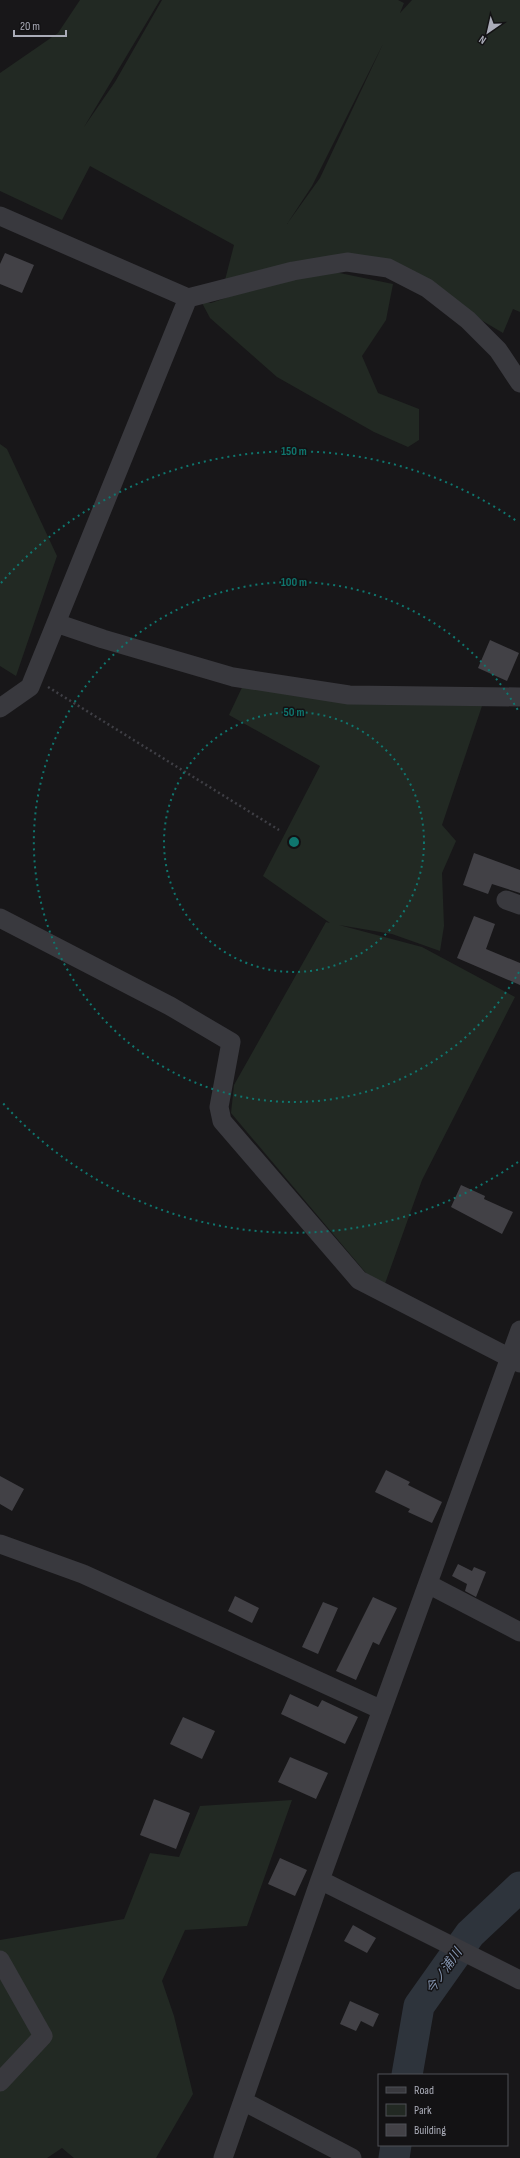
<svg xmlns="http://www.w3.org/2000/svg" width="520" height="2158" viewBox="0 0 520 2158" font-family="'Sofia Sans Condensed','Noto Sans JP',sans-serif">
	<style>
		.green { fill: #222923; fill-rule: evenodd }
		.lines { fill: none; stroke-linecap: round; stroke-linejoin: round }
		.river { stroke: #2e343c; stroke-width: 31 }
		.building { fill: #424146 }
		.path { stroke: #3f3f45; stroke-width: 2.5; stroke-dasharray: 2 3; stroke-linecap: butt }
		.minor { stroke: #39393e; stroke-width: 19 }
		.ring { fill: none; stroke: #0f766e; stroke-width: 2; stroke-dasharray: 2 4 }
		.labels { text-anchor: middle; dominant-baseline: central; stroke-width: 3; stroke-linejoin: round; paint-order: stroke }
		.water-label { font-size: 13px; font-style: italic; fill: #8495b0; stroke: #131214 }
		.centre { fill: #0f766e; stroke: #131214; stroke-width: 2 }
		.ring-label { font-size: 12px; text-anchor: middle; font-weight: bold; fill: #0f766e; stroke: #131214; stroke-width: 3; stroke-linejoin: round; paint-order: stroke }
	</style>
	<rect width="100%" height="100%" fill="#181719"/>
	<path class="green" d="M80,0H160L84,127L115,82L162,0H398L404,3L400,13L412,0H520V312L513,309L503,333L427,288L363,264L325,270L393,284L386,320L362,356L378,393L419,409V440L408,447L374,432L277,377L210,318L201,301L211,303L294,274L224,284L234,245L90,166L62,220L0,191V73L58,33ZM383,44L320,178L287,224L312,186Z
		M0,444L7,449L57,556L16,676L0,666Z
		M246,679L485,697L442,825L456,841L442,873L444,926L440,951L392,934L339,925L422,947L515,997L422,1180L382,1292L231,1113L234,1085L326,922L330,923L263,876L320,766L229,715Z
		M292,1800L247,1926L185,1930L162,1981L174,2016L193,2094L156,2158H74L62,2148L47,2158H0V1940L124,1919L150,1853L179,1857L200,1806Z"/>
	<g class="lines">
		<path class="river" d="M407,2075L419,2006L470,1934L520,1887
			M394,2158L396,2145"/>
	</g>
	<path class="building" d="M5,253L34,265L22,293L0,284V264Z
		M490,640L519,653L507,681L478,668Z
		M474,853L520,870V893L492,884L488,894L463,885Z
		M474,916L495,924L486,949L520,963V985L457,958Z
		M461,1185L485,1196L484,1199L513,1212L502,1234L451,1207Z
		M386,1470L410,1482L408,1485L442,1502L432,1523L408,1512L410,1509L375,1492Z
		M0,1476L24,1489L12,1511L0,1504Z
		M458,1564L472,1571L474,1567L486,1572L476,1597L465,1591L467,1584L452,1576Z
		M235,1596L259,1608L252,1623L228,1611Z
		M373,1597L397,1608L379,1645L373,1642L356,1680L336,1671Z
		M323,1602L338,1608L318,1654L302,1647Z
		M290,1694L318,1707L322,1700L358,1717L345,1744L281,1714Z
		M183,1717L215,1731L202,1759L170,1744Z
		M290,1757L328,1773L316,1799L278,1782Z
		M154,1799L190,1813L176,1849L140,1835Z
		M280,1858L307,1870L295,1896L268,1884Z
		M353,1925L376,1938L367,1953L344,1941Z
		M350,2001L379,2014L373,2027L361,2021L356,2031L340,2024Z"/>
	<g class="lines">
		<path class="path" d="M48,687L279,830"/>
		<path class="minor" d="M0,216L188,298L293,271L347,262L388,268L427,288L468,320L498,350L520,383
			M56,623L103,639L233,677L349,695L520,697
			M0,708L30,687L188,298
			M506,900L520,905
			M0,918L170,1006L231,1042L219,1107L222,1121L359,1280L520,1363
			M0,1544L83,1574L382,1710
			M428,1584L520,1632
			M320,1880L520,1980
			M0,1960L43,2036L0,2082
			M243,2101L352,2158
			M223,2158L320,1880L520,1330"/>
	</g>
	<g class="ring">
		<circle cx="294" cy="842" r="130"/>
		<path d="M519 972A260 260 0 1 1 519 712"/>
		<path d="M518 1162A391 391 0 0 1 1 1101M1 583A391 391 0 0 1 518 522"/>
	</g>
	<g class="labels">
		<g class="water-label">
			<text transform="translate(444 1971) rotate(-55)">今ノ浦川</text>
		</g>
	</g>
	<circle cx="294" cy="842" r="6" class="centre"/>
	<g class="ring-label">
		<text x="294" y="455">150 m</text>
		<text x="294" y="586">100 m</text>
		<text x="294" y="716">50 m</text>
	</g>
	<rect x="378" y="2074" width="130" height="72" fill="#131214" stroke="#4f5056"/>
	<rect x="386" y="2087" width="20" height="6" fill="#39393e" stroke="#4f5056"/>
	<text x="414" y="2094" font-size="12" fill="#aaacb8">Road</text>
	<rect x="386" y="2104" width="20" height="12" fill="#222923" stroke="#4f5056"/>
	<text x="414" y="2114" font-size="12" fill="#aaacb8">Park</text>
	<rect x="386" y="2124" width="20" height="12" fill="#424146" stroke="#4f5056"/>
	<text x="414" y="2134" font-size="12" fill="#aaacb8">Building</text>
	<g transform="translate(488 32) rotate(214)" stroke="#131214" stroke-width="3" paint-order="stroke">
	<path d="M0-3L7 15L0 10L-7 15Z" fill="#aaacb8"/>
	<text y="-6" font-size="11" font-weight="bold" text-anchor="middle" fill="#aaacb8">N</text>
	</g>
	<path d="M14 30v6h52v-6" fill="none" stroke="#aaacb8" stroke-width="2"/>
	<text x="20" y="30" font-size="12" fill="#aaacb8" stroke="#131214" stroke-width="3" paint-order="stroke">20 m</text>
</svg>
